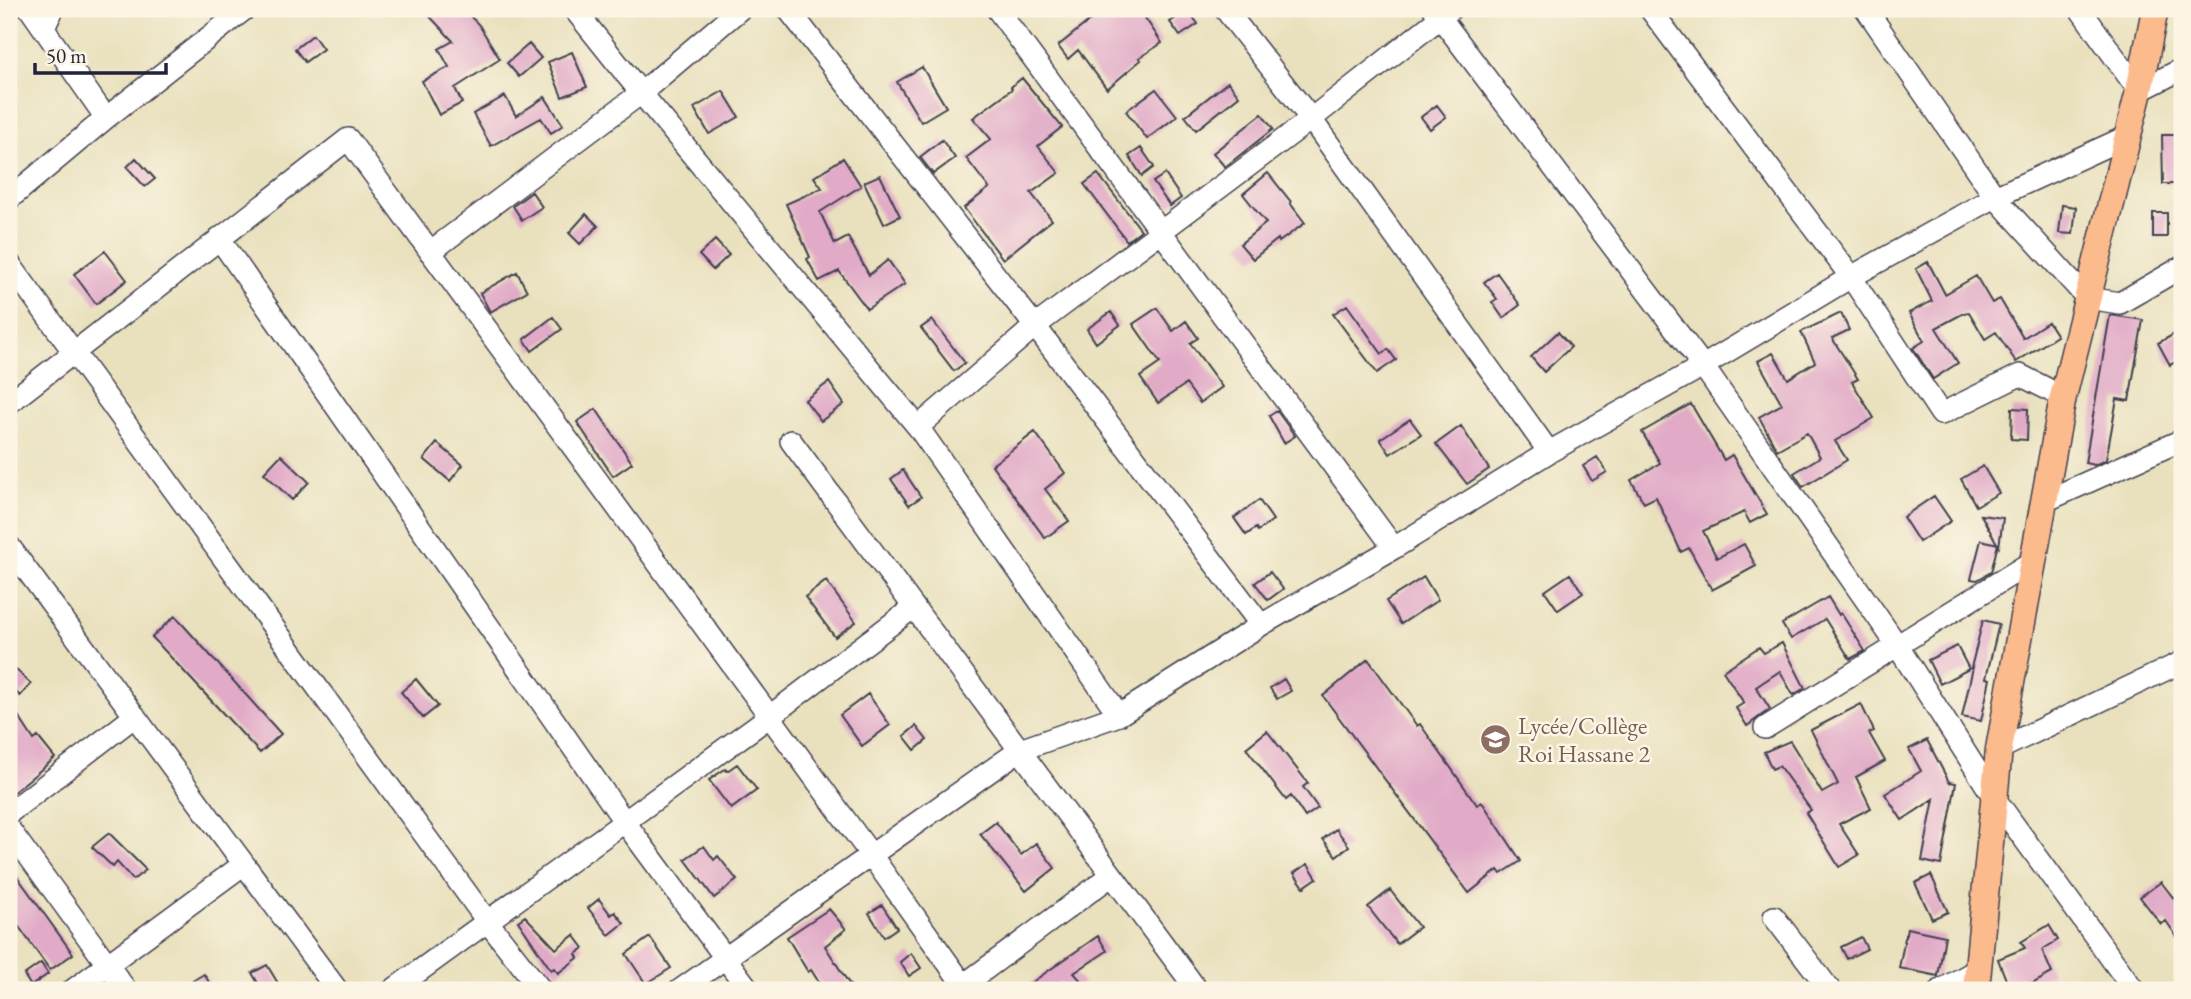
<svg xmlns="http://www.w3.org/2000/svg" width="2191" height="999" viewBox="0 0 2191 999" font-family="'EB Garamond',serif">
	<style>
		.building { fill: #e1aac7 }
		.lines { fill: none; stroke-linecap: round; stroke-linejoin: round }
		.minor-casing { stroke: #403f4f; stroke-width: 24 }
		.major-casing { stroke: #403f4f; stroke-width: 29 }
		.minor { stroke: #fff; stroke-width: 21 }
		.major { stroke: #fbbb8d; stroke-width: 26 }
		.labels { text-anchor: middle; dominant-baseline: central; stroke-width: 5; stroke-linejoin: round; paint-order: stroke }
		.education-label { font-size: 24px; fill: #785e54; stroke: #fcf5e5; text-anchor: start }
	</style>
	<rect width="100%" height="100%" fill="#fcf5e5"/>
	<filter id="ink" filterUnits="userSpaceOnUse"><feTurbulence type="fractalNoise" baseFrequency=".0143" numOctaves="2"/><feDisplacementMap in="SourceGraphic" scale="14" xChannelSelector="R" yChannelSelector="G"/><feConvolveMatrix kernelMatrix="1 2 1 2 8 2 1 2 1" color-interpolation-filters="sRGB"/></filter>
	<filter id="wash" filterUnits="userSpaceOnUse"><feTurbulence type="fractalNoise" baseFrequency=".00686" numOctaves="4" result="noise"/><feDisplacementMap in="SourceGraphic" scale="28" xChannelSelector="R" yChannelSelector="G"/><feGaussianBlur stdDeviation="1.57" result="paint"/><feColorMatrix in="noise" values="0 0 0 0 0 0 0 0 0 0 0 0 0 0 0 0 0 1.4 0 .05"/><feComposite in="paint" operator="in"/></filter>
	<g filter="url(#wash)">
		<rect width="100%" height="100%" fill="#e9e1be"/>
		<g id="blocks">
			<path class="building" d="M423,9H463L479,25L500,59L455,88L462,103L439,115L422,81L449,67L439,49L453,41Z
				M1104,9H1139L1162,43L1139,58L1141,60L1107,89L1078,50L1068,59L1058,46Z
				M1188,10L1198,24L1180,36L1170,22Z
				M313,35L323,49L305,62L295,49Z
				M529,44L541,58L519,77L507,63Z
				M572,52L587,87L562,97L548,62Z
				M922,67L946,107L921,122L897,82Z
				M1022,78L1062,127L1038,146L1059,173L1031,193L1052,220L1003,259L964,208L989,188L966,158L991,139L973,118L1012,89L1011,87Z
				M1228,82L1239,96L1196,130L1185,116Z
				M1156,89L1177,116L1147,139L1126,111Z
				M723,91L739,117L709,134L694,108Z
				M505,96L516,116L545,97L563,125L551,133L541,118L491,146L473,114Z
				M1437,105L1446,117L1430,129L1421,117Z
				M1262,114L1273,129L1225,167L1213,153Z
				M2162,135H2182V184H2163Z
				M942,140L955,158L933,174L920,157Z
				M1141,148L1154,167L1142,176L1129,156Z
				M136,158L155,179L145,187L127,167Z
				M843,158L861,186L820,212L835,244L848,237L869,275L888,260L905,284L867,309L839,271L819,281L807,259L810,257L786,204L822,188L814,177Z
				M1268,173L1291,202L1290,203L1305,223L1279,242L1278,239L1253,259L1240,244L1266,223L1243,194Z
				M1098,174L1141,230L1127,241L1084,184Z
				M1165,174L1181,198L1170,206L1153,182Z
				M880,175L900,216L884,224L864,182Z
				M532,192L542,207L522,220L513,206Z
				M2062,205L2076,207L2073,234L2059,233Z
				M2153,213H2167V237H2153Z
				M586,214L598,226L580,244L569,233Z
				M715,240L729,255L713,270L699,255Z
				M105,251L127,280L96,304L74,274Z
				M1928,262L1945,294L1976,276L1992,303L2000,299L2023,338L2048,322L2057,336L2016,362L1996,332L1985,339L1969,312L1964,313L1936,328L1958,363L1933,379L1913,348L1924,341L1909,313L1932,301L1916,269Z
				M517,272L527,291L490,312L480,293Z
				M1497,273L1520,305L1503,318L1492,302L1497,299L1484,282Z
				M1347,305L1382,354L1388,349L1396,360L1377,373L1333,314Z
				M1157,308L1173,331L1186,321L1198,338L1190,343L1222,387L1200,403L1186,384L1158,403L1140,377L1160,363L1133,324Z
				M1111,312L1120,325L1096,343L1087,329Z
				M1841,313L1849,330L1832,338L1858,379L1852,382L1874,418L1835,441L1847,460L1803,487L1794,473L1820,457L1807,433L1777,450L1759,417L1782,404L1758,361L1773,353L1788,379L1815,362L1801,332Z
				M2110,315L2143,320L2129,401L2117,399L2106,460L2094,465L2085,463Z
				M553,317L562,329L532,351L524,339Z
				M932,320L965,363L954,371L921,328Z
				M2182,330V358L2170,365L2158,343Z
				M1558,332L1571,347L1544,372L1531,357Z
				M829,382L844,404L821,421L805,400Z
				M1691,404L1724,460L1732,455L1767,514L1750,523L1744,512L1703,531L1717,558L1744,544L1756,566L1712,590L1689,548L1681,552L1656,497L1644,503L1631,480L1660,463L1642,432Z
				M2012,408L2028,409L2027,440L2011,439Z
				M596,409L632,463L613,476L577,422Z
				M1277,411L1295,436L1284,443L1269,416Z
				M1410,419L1421,434L1390,454L1380,439Z
				M1461,426L1489,469L1467,484L1436,444Z
				M1035,432L1065,473L1045,489L1069,521L1045,538L992,465Z
				M437,443L463,465L450,481L424,459Z
				M281,455L309,482L292,500L264,473Z
				M1597,457L1607,472L1592,481L1583,466Z
				M1983,466L1999,493L1976,506L1961,479Z
				M903,470L921,497L909,505L891,479Z
				M1934,496L1951,521L1919,542L1903,517Z
				M1259,500L1273,520L1258,531L1256,528L1246,535L1234,518Z
				M1981,515L2003,518L1999,547Z
				M1981,540L1998,544L1991,572L1977,580L1971,579Z
				M1270,572L1283,589L1268,600L1255,583Z
				M1570,574L1583,593L1558,610L1545,591Z
				M1424,577L1438,600L1401,624L1386,601Z
				M826,581L856,622L835,637L805,597Z
				M1828,597L1839,615L1841,613L1865,651L1850,659L1825,619L1791,639L1782,624Z
				M175,616L281,734L260,753L152,637Z
				M1983,620L1999,624L1986,678L1990,679L1981,721L1962,717L1973,667L1971,668Z
				M1782,643L1805,688L1793,695L1780,671L1756,687L1770,709L1747,726L1736,708L1744,703L1723,671L1759,647L1764,653Z
				M1957,646L1969,669L1940,684L1928,660Z
				M1368,659L1417,726L1420,724L1477,805L1482,802L1521,861L1501,874L1498,870L1469,893L1323,696Z
				M9,663L31,684L20,696L9,685Z
				M416,679L438,706L423,718L401,692Z
				M1284,679L1291,691L1277,699L1270,688Z
				M868,694L890,725L862,746L840,715Z
				M1861,704L1874,731L1869,733L1885,761L1856,777L1871,808L1839,824L1859,855L1839,867L1806,813L1811,810L1779,766L1772,769L1764,752L1790,741L1822,793L1838,784L1811,730Z
				M17,714L34,740L38,737L55,758L9,796V720Z
				M916,726L927,740L915,750L904,736Z
				M1267,731L1308,783L1303,787L1318,808L1305,817L1291,796L1286,800L1246,748Z
				M1927,740L1949,782L1956,783L1941,865L1922,861L1934,799L1902,820L1885,794L1921,771L1909,749Z
				M737,764L757,790L731,809L709,780L725,769L727,771Z
				M996,822L1021,855L1036,843L1055,868L1026,891L980,834Z
				M1336,829L1349,846L1336,856L1323,839Z
				M109,833L146,870L133,880L117,862L113,867L92,847Z
				M704,846L714,860L718,856L737,880L714,898L685,859Z
				M1308,864L1317,878L1304,887L1294,873Z
				M9,865L73,954L50,970L9,913Z
				M1931,875L1948,912L1932,919L1915,883Z
				M2161,882L2182,909V944L2166,921L2161,924L2140,897Z
				M1390,890L1419,927L1397,944L1368,907Z
				M599,899L611,915L615,912L624,923L609,935L588,908Z
				M882,905L897,928L884,937L869,913Z
				M829,909L846,929L825,946L853,990H824L811,970L808,972L787,937Z
				M525,916L556,949L574,935L584,948L576,954L578,958L558,973L554,968L551,970L518,921Z
				M2049,925L2058,940L2042,950L2052,973L2021,990H2010L1998,959L2025,948L2021,942Z
				M1907,928L1945,936L1938,976L1899,968Z
				M1098,936L1107,951L1074,973L1083,983L1075,990H1066L1059,982L1046,990H1021Z
				M650,937L671,968L646,984L626,954Z
				M1861,937L1867,949L1847,959L1841,947Z
				M911,953L921,968L909,976L900,962Z
				M41,963L48,974L31,986L24,975Z
				M267,965L282,990H262L252,973Z
				M204,974L214,990H177Z"/>
		</g>
	</g>
	<g filter="url(#ink)">
		<use href="#blocks" fill-opacity="0" stroke="#403f4f" stroke-width="2"/>
		<g class="lines">
			<defs>
				<path id="minor" d="M30,9L106,118
					M574,9L641,93L918,427L1119,715
					M788,9L1035,326L1261,625
					M997,9L1394,548
					M1225,9L1311,119L1549,452
					M1434,9L1703,366L1897,645L1993,796L2134,990
					M1650,9L1851,277L1941,414L2020,375L2063,397
					M1866,9L1995,197L2087,298L2120,303L2182,267
					M2080,9L2139,91L2182,69
					M44,28L53,9
					M9,199L106,118L245,9
					M219,238L624,821L749,990
					M430,252L641,93L740,9
					M9,263L487,921L541,990
					M9,403L348,139L871,855L967,990
					M918,427L1035,326L1311,119L1450,10
					M791,441L1197,990
					M2043,502L2182,440
					M9,546L337,990
					M1765,728L2033,561
					M1999,749L2182,662
					M9,813L135,716
					M9,829L126,990
					M1774,917L1830,990
					M73,990L244,864
					M393,990L770,716L914,607
					M680,990L1020,750L1119,715L1261,625L1394,548L1549,452L1703,366L1851,277L1995,197L2128,136
					M957,990L1112,875
					M1941,990L1977,970"/>
				<path id="major" d="M1976,990L1999,749L2063,397L2139,91L2155,9"/>
			</defs>
			<use href="#minor" class="minor-casing"/>
			<use href="#major" class="major-casing"/>
			<use href="#minor" class="minor"/>
			<use href="#major" class="major"/>
		</g>
	</g>
	<defs>
		<symbol id="school-disc" viewBox="-11 -11 22 22"><circle r="9.5" fill="#8d6e63" stroke="#fcf5e5"/><path d="M0-5L7-2L0 1L-7-2ZM-4 1L0 2.5L4 1V4Q0 6-4 4Z" fill="#fff"/></symbol>
	</defs>
	<g fill-rule="evenodd">
		<use href="#school-disc" x="1478" y="722" width="35" height="35"/>
	</g>
	<g class="labels">
		<g class="education-label">
			<text x="1518" y="725">Lycée/Collège<tspan x="1518" dy="28">Roi Hassane 2</tspan></text>
		</g>
	</g>
	<rect width="2191" height="999" fill="none" stroke="#fcf5e5" stroke-width="35"/>
	<path d="M35 63v10h131v-10" fill="none" stroke="#22223b" stroke-width="3.5"/>
	<text x="46" y="63" font-size="21" fill="#22223b" stroke="#fcf5e5" stroke-width="5" paint-order="stroke">50 m</text>
</svg>
